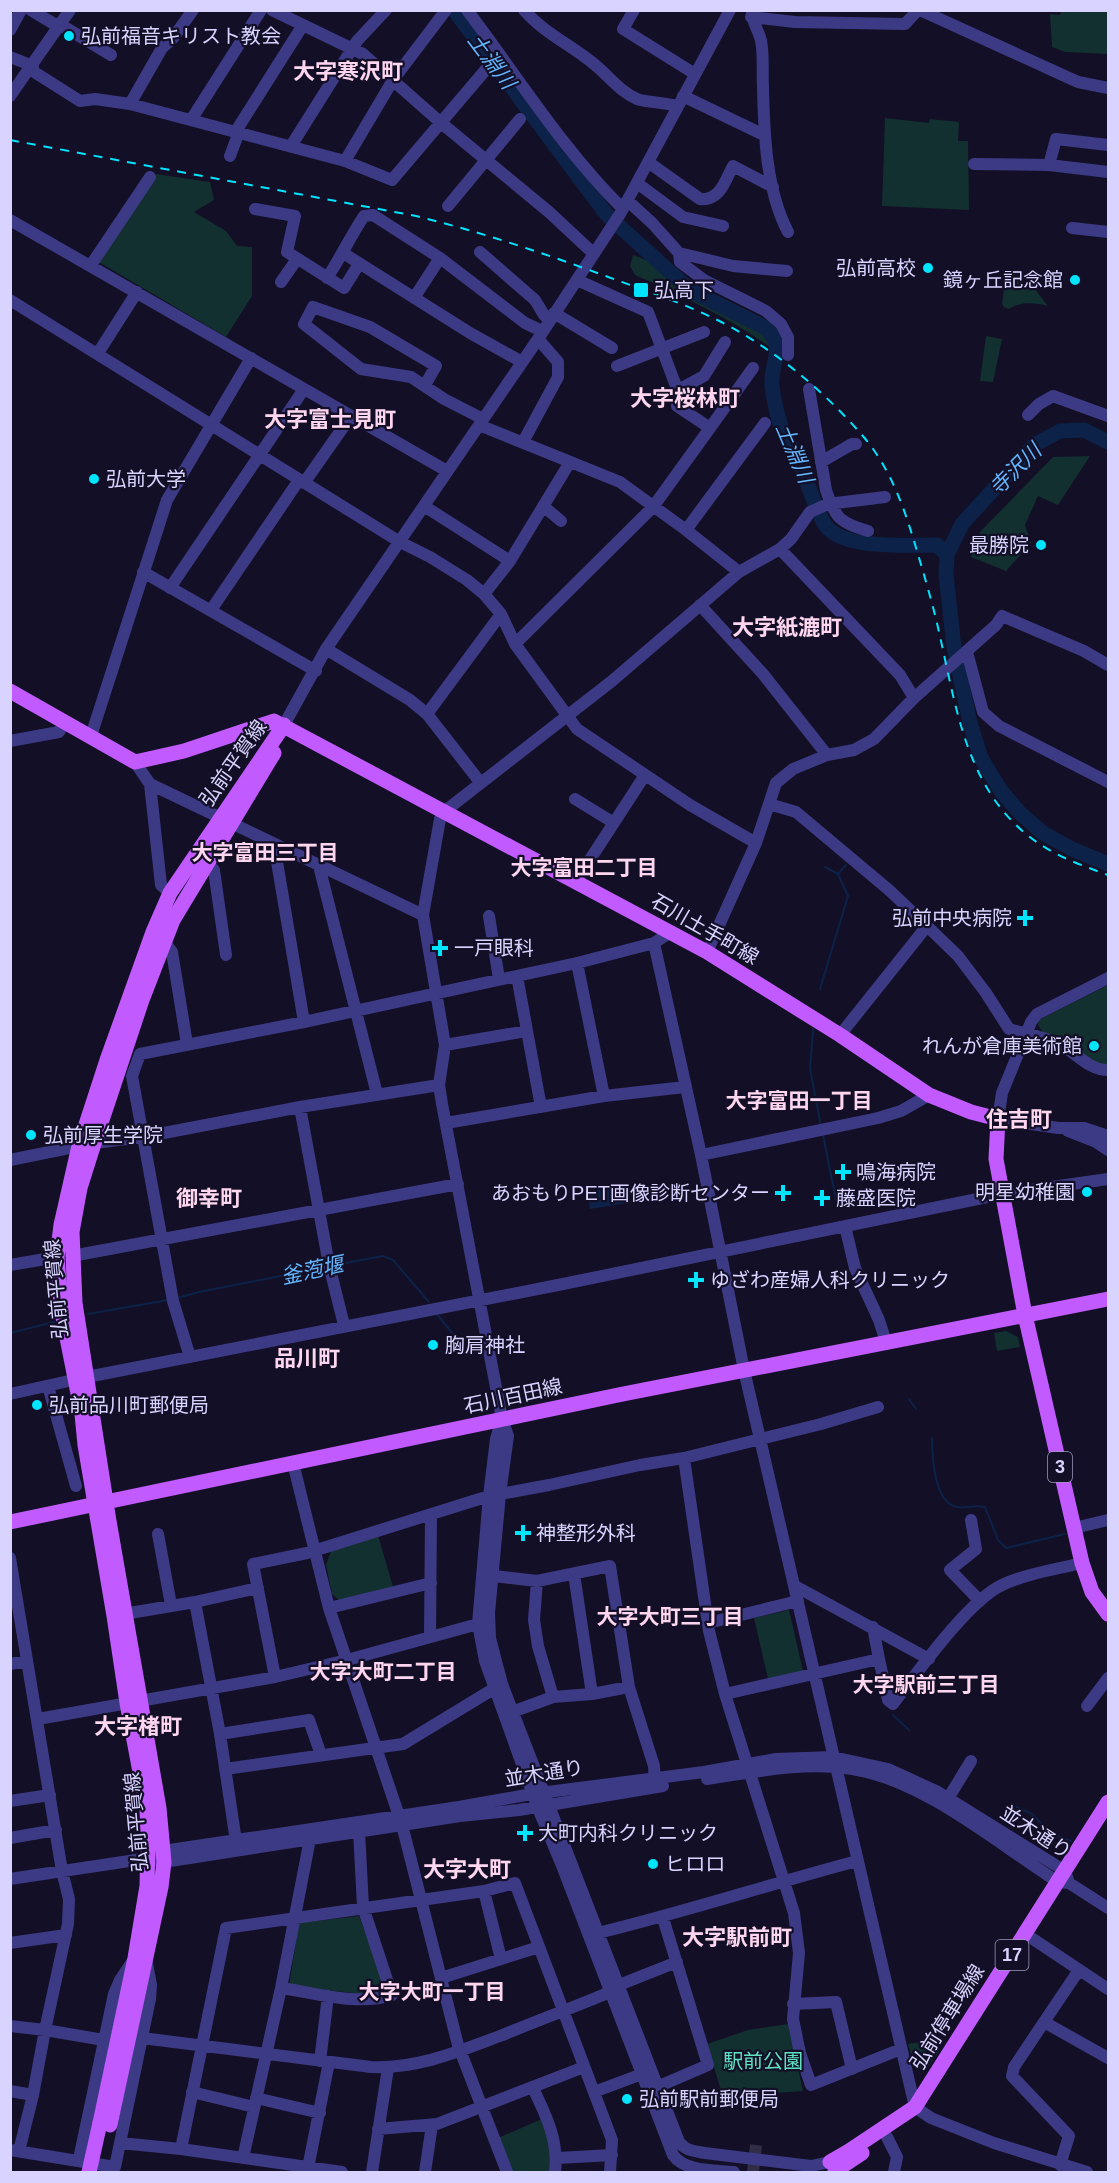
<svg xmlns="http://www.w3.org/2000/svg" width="1119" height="2183" viewBox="0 0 1119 2183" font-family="Arial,'Noto Sans JP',sans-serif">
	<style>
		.green { fill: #12302f }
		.water { fill: #0c2248 }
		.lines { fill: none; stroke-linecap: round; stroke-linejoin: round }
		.stream { stroke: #0c2248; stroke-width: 2 }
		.river { stroke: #0c2248; stroke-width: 15 }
		.minor-tunnel { stroke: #312d47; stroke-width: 12; stroke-dasharray: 12 6; stroke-linecap: butt }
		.minor { stroke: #3d3a85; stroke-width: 12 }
		.major { stroke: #c25bff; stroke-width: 15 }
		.rail { stroke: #00e5ff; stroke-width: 2; stroke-dasharray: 9 8; stroke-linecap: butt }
		.major-bridge { stroke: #c25bff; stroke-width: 15 }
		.poi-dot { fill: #00e5ff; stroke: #130f26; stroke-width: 2 }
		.labels { text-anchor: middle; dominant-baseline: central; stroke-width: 4.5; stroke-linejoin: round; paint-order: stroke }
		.shield { fill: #130f26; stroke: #9e99be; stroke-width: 1.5 }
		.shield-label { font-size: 18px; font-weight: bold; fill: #d9d4ff }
		.poi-label { font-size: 20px; fill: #d9d4ff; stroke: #130f26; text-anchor: start }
		.street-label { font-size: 20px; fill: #d9d4ff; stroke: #130f26 }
		.park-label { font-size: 20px; fill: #5fe0c0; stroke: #130f26 }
		.water-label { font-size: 21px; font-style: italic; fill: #62b6ff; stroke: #130f26 }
		.neighbourhood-label { font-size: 21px; font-weight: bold; fill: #ffd6f0; stroke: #130f26 }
		.quarter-label { font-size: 22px; font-weight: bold; fill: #ffd6f0; stroke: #130f26 }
	</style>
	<rect width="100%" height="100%" fill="#130f26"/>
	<path class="green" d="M1061,11H1108V54L1065,52L1052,47L1050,14L1060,15Z
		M885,118L929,123L930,119L959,122L958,141H968L969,210L882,206Z
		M156,174L210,182L214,200L194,212L226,231L237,246L252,247V296L226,337L97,261Z
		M633,255C657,262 670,279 691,293C717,310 750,318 770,343V347C728,317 682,296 635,275L630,266Z
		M1015,277L1034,288L1048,306C1035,303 1021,301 1009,309L1004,307L1002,304L1005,281L1009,278Z
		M986,336L1002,339L993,382L980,381Z
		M1090,456L1058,505L1038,496L1025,525L1031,543L1006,571L971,557L980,532L1053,457Z
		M1108,985V1066H1103L1043,1033L1038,1025L1039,1020Z
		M1006,1331L1018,1337L1020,1347L997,1351L994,1333Z
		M378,1535L393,1587L341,1602L332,1594L326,1565L331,1551Z
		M789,1610L803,1671L768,1679L754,1618Z
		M359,1916L387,1991L372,1995L289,1986L299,1923Z
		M788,2024L803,2091L723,2097L707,2044L748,2030Z
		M927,2041L940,2050L926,2070L915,2068L908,2044Z
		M542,2119L553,2150L551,2172H512L498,2138Z"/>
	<path class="water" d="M624,1185L627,1203L590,1209L587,1191Z"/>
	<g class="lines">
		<path class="stream" d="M838,874L846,865
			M820,989L848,896L838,874L825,867
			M813,1029L810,1068L821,1127
			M823,1135L836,1200
			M335,1265L383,1256L393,1260L429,1302
			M177,1298L199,1292L326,1267
			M436,1313L467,1351
			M88,1314L168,1300
			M10,1333L54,1322
			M909,1399L916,1409
			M932,1438C932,1456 934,1503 957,1507C967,1509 974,1504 985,1507L998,1540L1006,1548L1065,1534
			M893,1715L909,1730
			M1017,1807L1032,1814L1052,1834L1071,1841"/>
		<path class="river" d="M454,10L607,215L690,290L764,327C788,346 770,361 772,386C774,402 778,419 784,435C788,444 796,453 800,463C806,478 817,515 826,526C844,550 910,545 937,545L947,555
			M1108,442L1084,430L1060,431L1034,445L962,524L947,555L946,575L954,647L970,723L981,758L1001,791L1020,813L1043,833L1072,849L1108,864"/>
		<path class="minor-tunnel" d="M753,2172L756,2145"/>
		<path class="minor" d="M31,10L59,27
			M272,10L363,54L440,122L549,212L594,254
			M467,10C518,77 563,150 623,209
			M524,10C544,33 571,45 594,64C608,75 619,91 637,99C644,102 668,103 678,106
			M634,10L623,29L695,74
			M752,10C751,22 759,30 761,41C764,55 762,72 763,87C764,134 766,190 788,232
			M920,10L1078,82L1108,88
			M751,17L795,22L905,24L918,10
			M61,25L111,55
			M10,30L21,10
			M10,57L33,66
			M31,70L80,101L95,99L130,104L345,161L392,180L488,67
			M10,96L70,10
			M683,96L764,135
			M130,104L162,48L173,38L193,10
			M191,120L261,10
			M236,131L303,25
			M291,146L357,41L386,10
			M230,156L239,132
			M345,161L393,80L446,10
			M648,162L700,199C720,201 725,181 733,166L773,187
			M974,164L1049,165L1108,172
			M1049,165L1056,139L1108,145
			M637,183L683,217L723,226
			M628,201L652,223L679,253L680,262L704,280L766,311L781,324L788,337V355
			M448,206L520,119
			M255,209L295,216L287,252L344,288L359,264
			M10,220L447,471
			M1072,228L1108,232
			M480,252L535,300L544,315L549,320
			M343,253L470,333L522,362
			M679,253L733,266L787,271
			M91,265L150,177
			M327,278C341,257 350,237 364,216L373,215L440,258
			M281,282L297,259
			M414,298L440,258L525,323L542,331
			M10,300L400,542L430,557L467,580L484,594L501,614L515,644L577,729L690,805L756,843
			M554,313L612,348
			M98,353L137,292
			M617,366L704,332
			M425,385L436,366L370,327L313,307L304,324L361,369L411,377L444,399L483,419
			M680,389L704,376L725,342
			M809,389L826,490C835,518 840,523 868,531
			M1028,415L1039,404L1053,396L1108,416
			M479,425L620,482L686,530L739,572
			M710,428L753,368
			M523,442L558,377V362L538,339
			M821,462L852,444H856
			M304,483L351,416
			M424,506L510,561
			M543,506L561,521
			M686,530L765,423
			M780,549L900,675L914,698
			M143,572L316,671
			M170,588L304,389
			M484,594L510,561L570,462
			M700,605L763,674L827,755
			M211,610L299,480
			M515,644L653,507L710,428L677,406L680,389L676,386L648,312L577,280
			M326,649L410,700L427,714L480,782
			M967,652L983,712L999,726L1108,782
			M427,714L501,614
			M284,725L326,649L538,339L620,214L730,10
			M91,736L167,500L251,358
			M10,741L59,732L65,721
			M135,762L150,784L423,915
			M150,784L161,885L170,893
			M575,799L614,823
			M769,804L796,812L889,890L927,926L958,956L986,993L1009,1029C1026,1034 1043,1036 1059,1044C1076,1052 1088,1070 1108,1070
			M274,844L304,1022
			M207,863L214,870L226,955
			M319,866L377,1094
			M576,881L645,775
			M489,916L499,979
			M164,941L172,952L187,1044
			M654,943L701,1155L744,1370L915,2107L931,2118L994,2143L1087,2172
			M707,952L756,843L776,783L793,769L827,755L854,750L874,739L914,698L996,625L1002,616L1084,651L1108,665
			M577,963L604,1096
			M517,976L541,1107
			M1108,978L1037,1014L1031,1022L1002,1093L998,1119L1058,1128H1084L1108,1136
			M840,1035L927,926
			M445,1045L527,1031
			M300,1107L329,1265L344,1325
			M446,1123L604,1096L685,1087
			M1068,1131L1096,1142L1108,1150
			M701,1155L878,1118L901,1111L929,1095
			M10,1160L94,1143L143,1137L300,1107L439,1085
			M845,1226L855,1268L879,1320L886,1342
			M72,1256L458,1184
			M10,1265L57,1257
			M190,1357L173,1301L132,1076L140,1054L304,1022L577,963L654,943L671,932
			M48,1386L76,1486
			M10,1394L87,1377L558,1285L1002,1194L1108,1179
			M502,1419L496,1439L489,1496L478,1624L485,1661L537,1806L563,1868L673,2155C685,2172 715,2170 734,2172
			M684,1458L709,1631L725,1694
			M293,1463L329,1608L402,1825L458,2045L507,2172
			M500,1494L549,1485L640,1465L684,1458L821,1424L878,1407
			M971,1520L976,1549L950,1570L980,1601
			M1074,1528L1108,1520
			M158,1534L171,1605
			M10,1558L62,1871L69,1899L68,1924L45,2030L33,2095L19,2151
			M574,1574L592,1694
			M485,1575L537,1581L610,1566L629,1687L654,1766L655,1786
			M537,1581L534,1620L538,1646L553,1697
			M795,1586L929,1659
			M195,1602L220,1734L237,1848
			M329,1608L431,1583
			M118,1615L195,1602L258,1588
			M708,1623L798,1601
			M873,1627L879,1659
			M430,1637L431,1514
			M10,1664L27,1661
			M275,1677L253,1564L307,1553L489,1496
			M1087,1706L1108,1678
			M512,1712L553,1697L592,1694L629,1687
			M38,1719L275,1677L347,1660L478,1624
			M220,1734L309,1720L321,1755
			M225,1769L403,1744L500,1685
			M707,1779C755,1772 803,1761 852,1769C924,1780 997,1843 1058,1882L1069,1883L1108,1908
			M10,1801L50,1795
			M944,1805L971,1761
			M10,1838L56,1830
			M156,1860L164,1862L460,1816L519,1810L663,1786
			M10,1879L149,1858L163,1851L459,1807L532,1794L704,1772L776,1759L833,1757L888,1769L938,1792L1065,1871L1069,1883
			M484,1891L501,1959
			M598,1933C685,1912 770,1884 857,1861
			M1033,1939L1108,1989
			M10,1943L66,1935
			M1079,1970L1044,2022L1108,2058
			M441,1978L539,1947
			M281,1988C317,1993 357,2006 392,1995L363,1907L359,1831
			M793,2004L836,2002L852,2069
			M1044,2022L1014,2067L1012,2076L1069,2136L1060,2165
			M10,2026L45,2030L104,2040
			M142,2038L371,2067C417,2069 457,2052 500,2036C534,2022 569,2009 603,1995L624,1983L677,1962
			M901,2049L811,2085L800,2053L793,2019L799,1953L794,1913L725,1694L879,1659L888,1700L893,1704C917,1673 968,1601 1002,1585C1025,1574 1057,1569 1082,1563
			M320,2061L328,1996
			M657,2087L708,2065L663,1918
			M533,2088C546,2115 559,2142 555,2172
			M10,2091L33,2095
			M192,2092L254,2107
			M594,2092L642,2074
			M256,2098L320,2113
			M378,2129L437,2124L584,2067
			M887,2137L897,2157L894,2172
			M120,2143L181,2149L342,2172
			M181,2149L226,1928L484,1891L515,1883L612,2140L610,2172
			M10,2150L115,2167L150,1999L151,1985L147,1963
			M243,2158L281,1988L310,1839L308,1834
			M557,2158L612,2155
			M79,2159L114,1994L120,1980L132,1962
			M830,2162L811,2166L705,2153C694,2151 686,2151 679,2142L502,1684L490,1638L489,1613L500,1494L508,1436L502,1419L442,1104L439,1085L445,1045L423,915L440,819L445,811L612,681L739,572L780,549L791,539L810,512L828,504L885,497
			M308,2168L329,2062
			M372,2172L388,2068
			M425,2172L432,2125"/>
		<path class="major" d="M10,691L135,762L184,751L274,721L707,952L840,1035L929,1095L971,1112L998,1119L996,1159L1025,1315L1082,1563L1092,1592L1108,1614
			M10,1522L623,1394L1108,1299
			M100,2123L135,1958L147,1886L148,1842L147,1809L127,1703L114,1616L85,1445L82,1414L61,1307L57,1257L61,1225L79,1146L107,1060L153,932L170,893L284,725
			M110,2125L161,1887L164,1862L159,1808L109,1521L75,1303L72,1232L80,1188L91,1153L142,1000L173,920L274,753
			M830,2162L849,2151L915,2107L1108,1802
			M835,2171L862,2153"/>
		<path class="rail" d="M10,140L416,216C485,233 552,256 619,281C661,296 705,311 743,334C788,361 828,396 862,435C891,468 905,510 917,551C925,578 933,605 939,632C958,715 968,804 1051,851C1069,861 1089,868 1108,875"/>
		<path class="major-bridge" d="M89,2172L100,2123"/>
	</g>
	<g class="poi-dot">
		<circle cx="69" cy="36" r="6"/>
		<circle cx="928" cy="268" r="6"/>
		<circle cx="1075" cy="280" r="6"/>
		<rect x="633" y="282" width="16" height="16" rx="3"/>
		<circle cx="94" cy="479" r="6"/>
		<circle cx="1041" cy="545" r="6"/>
		<path d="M1022 909h6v6h6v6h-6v6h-6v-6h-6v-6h6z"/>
		<path d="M437 939h6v6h6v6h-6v6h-6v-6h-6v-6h6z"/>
		<circle cx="1094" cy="1046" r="6"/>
		<circle cx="31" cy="1135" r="6"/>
		<path d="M840 1163h6v6h6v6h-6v6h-6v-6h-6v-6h6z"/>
		<circle cx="1087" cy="1192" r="6"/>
		<path d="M780 1184h6v6h6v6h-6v6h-6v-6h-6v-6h6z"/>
		<path d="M819 1189h6v6h6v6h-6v6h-6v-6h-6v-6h6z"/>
		<path d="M693 1271h6v6h6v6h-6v6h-6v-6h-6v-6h6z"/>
		<circle cx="433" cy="1345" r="6"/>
		<circle cx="37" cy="1405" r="6"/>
		<path d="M520 1524h6v6h6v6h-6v6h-6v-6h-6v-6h6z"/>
		<path d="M522 1824h6v6h6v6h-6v6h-6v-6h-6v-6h6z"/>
		<circle cx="653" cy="1864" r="6"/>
		<circle cx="627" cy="2099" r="6"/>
	</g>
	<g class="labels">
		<g class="shield">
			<rect x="1048" y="1452" width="24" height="30" rx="4.5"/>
			<rect x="995.5" y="1940" width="33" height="30" rx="4.5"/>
		</g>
		<g class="shield-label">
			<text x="1060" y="1467">3</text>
			<text x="1012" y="1955">17</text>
		</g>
		<g class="poi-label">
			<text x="81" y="36">弘前福音キリスト教会</text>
			<text x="916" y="268" text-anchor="end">弘前高校</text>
			<text x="1063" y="280" text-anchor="end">鏡ヶ丘記念館</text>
			<text x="654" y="290">弘高下</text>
			<text x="106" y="479">弘前大学</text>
			<text x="1029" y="545" text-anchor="end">最勝院</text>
			<text x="1012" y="918" text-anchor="end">弘前中央病院</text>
			<text x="454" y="948">一戸眼科</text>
			<text x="1082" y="1046" text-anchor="end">れんが倉庫美術館</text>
			<text x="43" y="1135">弘前厚生学院</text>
			<text x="856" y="1172">鳴海病院</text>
			<text x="1075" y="1192" text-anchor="end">明星幼稚園</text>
			<text x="770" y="1193" text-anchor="end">あおもりPET画像診断センター</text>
			<text x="836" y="1198">藤盛医院</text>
			<text x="710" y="1280">ゆざわ産婦人科クリニック</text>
			<text x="445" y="1345">胸肩神社</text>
			<text x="49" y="1405">弘前品川町郵便局</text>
			<text x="536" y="1533">神整形外科</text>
			<text x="538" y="1833">大町内科クリニック</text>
			<text x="665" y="1864">ヒロロ</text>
			<text x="639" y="2099">弘前駅前郵便局</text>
		</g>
		<g class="street-label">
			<text transform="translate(233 763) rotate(-55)">弘前平賀線</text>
			<text transform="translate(705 929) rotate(30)">石川土手町線</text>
			<text transform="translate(56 1289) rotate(-95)">弘前平賀線</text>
			<text transform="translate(513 1396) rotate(-12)">石川百田線</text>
			<text transform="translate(544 1773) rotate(-9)">並木通り</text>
			<text transform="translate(136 1822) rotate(-95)">弘前平賀線</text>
			<text transform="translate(1036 1832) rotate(33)">並木通り</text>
			<text transform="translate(947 2017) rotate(-58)">弘前停車場線</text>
		</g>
		<g class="park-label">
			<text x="763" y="2061">駅前公園</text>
		</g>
		<g class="water-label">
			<text transform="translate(492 61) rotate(53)">土淵川</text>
			<text transform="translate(795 453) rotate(67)">土淵川</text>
			<text transform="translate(1015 469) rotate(-45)">寺沢川</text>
			<text transform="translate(312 1270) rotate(-12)">釜萢堰</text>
		</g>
		<g class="neighbourhood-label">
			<text x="265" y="852">大字富田三丁目</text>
			<text x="584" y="867">大字富田二丁目</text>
			<text x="799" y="1100">大字富田一丁目</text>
			<text x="670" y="1616">大字大町三丁目</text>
			<text x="383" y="1671">大字大町二丁目</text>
			<text x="926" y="1684">大字駅前三丁目</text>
			<text x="432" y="1991">大字大町一丁目</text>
		</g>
		<g class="quarter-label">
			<text x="348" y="71">大字寒沢町</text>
			<text x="685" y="398">大字桜林町</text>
			<text x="330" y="419">大字富士見町</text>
			<text x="787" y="627">大字紙漉町</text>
			<text x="1019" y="1119">住吉町</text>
			<text x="209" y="1198">御幸町</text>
			<text x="307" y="1358">品川町</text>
			<text x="138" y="1726">大字楮町</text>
			<text x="467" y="1869">大字大町</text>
			<text x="737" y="1937">大字駅前町</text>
		</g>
	</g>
	<rect width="1119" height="2183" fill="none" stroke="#d9d4ff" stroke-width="24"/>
</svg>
